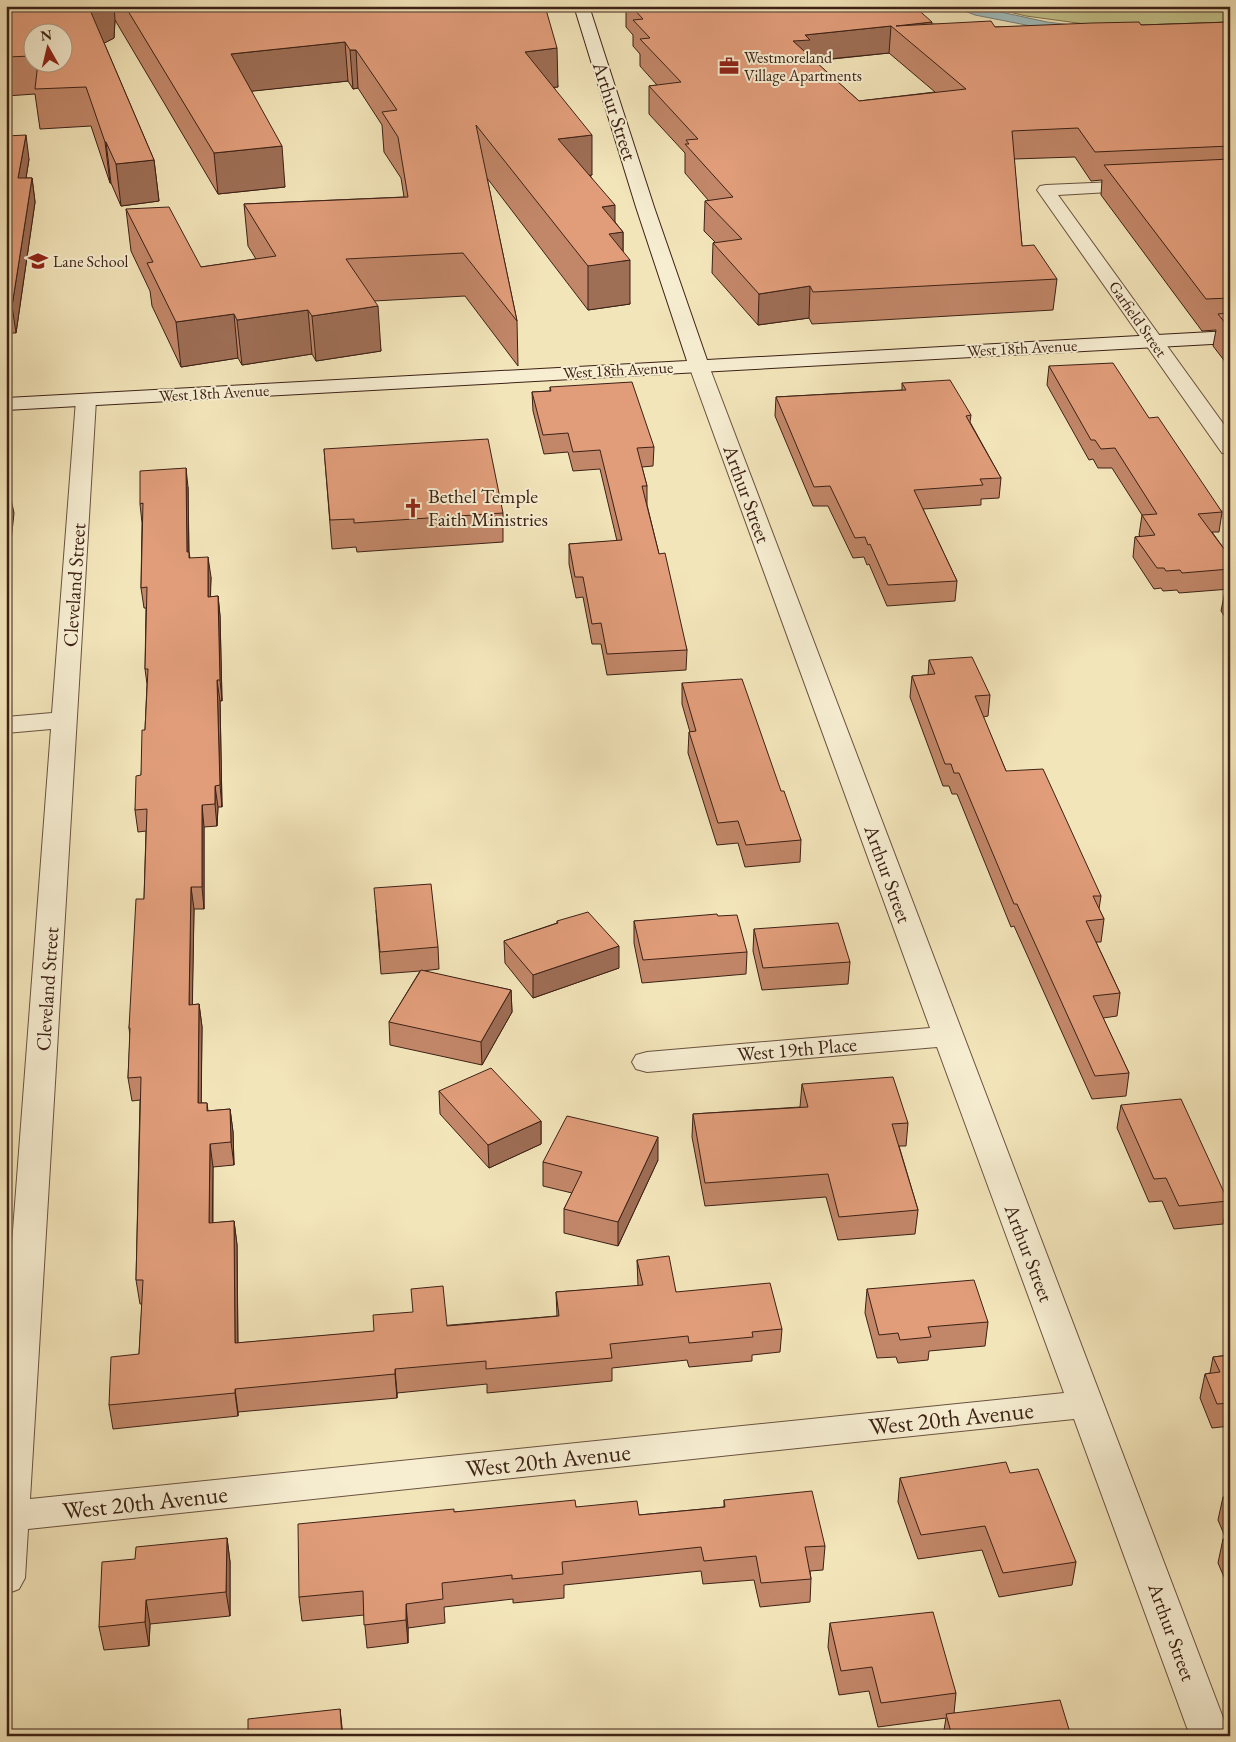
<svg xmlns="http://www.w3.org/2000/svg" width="1236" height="1742" viewBox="0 0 1236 1742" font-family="'EB Garamond',serif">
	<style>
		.green { fill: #c3c28a; stroke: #807250 }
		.water { fill: #a0bcbb; stroke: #787e79 }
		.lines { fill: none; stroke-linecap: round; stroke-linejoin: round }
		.street-casing { stroke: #6a523f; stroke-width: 2 }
		.secondary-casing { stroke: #3c2116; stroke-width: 2 }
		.street { fill: #f7eed2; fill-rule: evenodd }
		.secondary { fill: #f7eed2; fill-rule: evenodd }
		.wall { fill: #c28769; stroke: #3c2116; fill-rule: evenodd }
		.shaded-wall { fill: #9e6e55; stroke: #3c2116 }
		.building { fill: #e19d7a; stroke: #3c2116; fill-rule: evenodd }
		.labels { text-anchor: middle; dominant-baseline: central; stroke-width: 4; stroke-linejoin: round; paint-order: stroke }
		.far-poi-label { font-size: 16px; fill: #3c2116; stroke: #f7eed2; text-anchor: start }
		.far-street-label { font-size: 16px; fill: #3c2116; stroke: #f7eed2 }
		.street-label { font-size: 20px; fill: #3c2116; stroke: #f7eed2 }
		.poi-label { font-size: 20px; fill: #3c2116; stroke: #f7eed2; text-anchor: start }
		.near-street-label { font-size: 24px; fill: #3c2116; stroke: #f7eed2 }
	</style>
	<rect width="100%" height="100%" fill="#f3e5ba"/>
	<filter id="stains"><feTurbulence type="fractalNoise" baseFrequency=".004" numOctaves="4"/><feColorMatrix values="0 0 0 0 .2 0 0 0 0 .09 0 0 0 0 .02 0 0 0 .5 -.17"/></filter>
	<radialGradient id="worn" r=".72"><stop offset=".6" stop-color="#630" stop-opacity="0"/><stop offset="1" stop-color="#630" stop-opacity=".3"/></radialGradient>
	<path class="green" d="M984,6H1230V25L1100,26L1026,16Z"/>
	<path class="water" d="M951,6H973L1047,22L1079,26L1036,27L975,15Z"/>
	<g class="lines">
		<defs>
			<path id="street" d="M1138,181L1144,182L1147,186L1144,190L1058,195L1230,433V454L1222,453L1037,190L1040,186L1046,185Z
				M699,360L706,362L709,366L1230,1736H1190L1074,1419L28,1529L25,1578L19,1589L6,1594V1323L51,729L6,733V717L52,713L76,400L79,396L86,394L93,396L96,400L30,1499L1064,1393L937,1047L647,1072L636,1069L632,1062L636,1055L647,1052L930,1028L689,366L692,362Z"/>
			<path id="secondary" d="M574,6H589L654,207L707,360L1230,331V343L6,410V398L687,361L636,207Z"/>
		</defs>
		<use href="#street" class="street-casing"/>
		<use href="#secondary" class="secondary-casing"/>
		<use href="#street" class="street"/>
		<use href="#secondary" class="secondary"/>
	</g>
	<path class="wall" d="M6,6H545L558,87H554L592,175H590L615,222L623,232V252L630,304L588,310L487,178L517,321L518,366L465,296L374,301L381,351L316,361L312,354L242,365L238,358L181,367L152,306L150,291L131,251L126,209L201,267L256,259L248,246L244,204L404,197L401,178L384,152L382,125L358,88L353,89L348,81L251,91L285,187L218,194L115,20L114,38L104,43L154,160L159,201L121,206L111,183H110L91,126L40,129L35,94L6,96ZM32,32L62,62H32Z
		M626,6H914L932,24L995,27L1141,25L1230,22V368L1213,346L1216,330L1202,331L1101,195L1102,180L1091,181L1075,157L1014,159L1022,246L1057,279L1053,310L812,324L809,318L758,325L712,273L713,243L715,242L704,231L705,201H709L685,173V153L649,114V86L657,85L640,66V54L633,46V35L626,27ZM889,53L935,92L859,101L814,61Z
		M6,136L29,159L26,178H32L35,202L16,333H6Z
		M1049,366L1149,418L1222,512L1219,532H1212L1230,557V589L1179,593L1177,590L1163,591L1161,588L1154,589L1133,557L1135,537L1140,536L1139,535L1142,515L1112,468H1098L1093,459L1089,460L1047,385Z
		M902,383L971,415L970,422L1001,478L999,498L981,499V505L923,509L957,581L955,601L887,606L869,564L867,565L864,557L853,558L828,506H813L775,416L776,397L902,390Z
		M550,387L654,447L653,466L642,467L647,486V505L659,554L687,650L686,670L607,675L601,644H592L583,597L576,598L569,564V544L617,541L600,469L573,471L568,452L544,454L533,411L532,392L550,391Z
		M324,449L503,513V542L357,552L356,547L332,549Z
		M188,487L189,552L190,558L211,577L210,597L218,596L220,616L222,701H220L222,807H218L217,826L204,827V909H194L192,1005L199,1004L202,1027L201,1103H207L208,1111L230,1109L233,1132L234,1165L213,1167V1223L234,1221L237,1245L238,1343L557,1316L556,1292L638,1286L637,1260L676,1292L782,1329L780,1352L752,1355V1361L689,1367L687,1360L612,1368V1381L487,1393V1384L397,1393V1398L238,1412V1416L113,1429L109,1405L139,1354L142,1304H140L136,1280L140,1100L132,1101L128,1078L130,1036L129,1028L144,899L146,831L138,832L135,810L141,775L145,730L147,684L145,669L146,608H144L141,588L142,523L140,504Z
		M1225,591H1230V624L1221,611Z
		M929,660L990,695L988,716L983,717L1006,771L1101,896L1099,909L1104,919L1101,942H1096L1120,993L1117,1016L1103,1018L1129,1073L1126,1096L1092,1099L1014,926L1011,927L957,794H952L949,786H943L910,697L912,676L928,675Z
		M682,683L781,791L801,840L800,862L745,867L738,843L717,845L688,753L689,732H690L682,704Z
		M376,910L438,947L439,969L422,971L511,990L512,1012L482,1065L390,1045L389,1022L420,971L381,974Z
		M718,916L747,952L746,974L642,983L634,943V921Z
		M557,921L619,968L533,998L505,963L504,941L557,923Z
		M754,929L850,962L848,984L762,990L753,951Z
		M802,1084L908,1123L906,1146H899L918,1210L915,1234L838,1240L826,1197L705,1206L692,1137L693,1114L800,1107Z
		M439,1091L541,1121V1144L489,1168L440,1114Z
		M1121,1105L1228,1201L1223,1224L1174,1229L1162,1201L1149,1202L1117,1128Z
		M658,1160L618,1246L564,1233V1209L572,1193L543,1186V1162Z
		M867,1289L988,1322L985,1346L929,1351L928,1360L898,1363L896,1357L877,1358L865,1313Z
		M1230,1355V1426L1212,1428L1200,1398L1205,1374L1210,1373L1213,1357Z
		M1010,1473L1076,1562L1072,1585L999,1597L982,1550L918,1559L898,1502L900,1478Z
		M1230,1496V1591L1218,1563L1223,1539H1226L1218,1520L1223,1497Z
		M724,1500L825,1546L823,1570L810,1571L811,1579L810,1602L760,1607L754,1580L703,1584L701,1571L564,1585V1598L513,1603V1599L444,1607L445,1623L408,1628V1643L367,1648L364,1615L302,1621L299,1597L454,1512L576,1507L639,1515L724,1507Z
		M227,1538L230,1562V1616L150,1624L149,1646L104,1650L99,1627L135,1559Z
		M830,1623L956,1693L954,1713L1071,1736H943L946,1718L878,1727L869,1691L839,1695L828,1647Z"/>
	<path class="shaded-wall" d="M99,6H114L115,20L114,38L95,48L90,10Z
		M932,22L930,48L896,26Z
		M891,26L889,53L809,61L793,41L805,35Z
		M345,42L348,81L235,93L231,54Z
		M557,48L558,87L526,90L525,52Z
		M350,50H356L358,88L353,89Z
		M26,135L29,159L22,203L18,178Z
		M592,135V175L559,179L558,139Z
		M105,142H106L111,183H110Z
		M282,146L285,187L218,194L214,153Z
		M154,160L159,201L121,206L116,164Z
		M32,178L35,202L16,333L12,306Z
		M615,205V233L623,232V261L630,260V304L588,310V266L602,207Z
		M810,286L809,318L758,325L759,294Z
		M378,306L381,351L316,361L312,316Z
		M308,310L312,354L242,365L237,320Z
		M234,314L238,358L181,367L176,322Z
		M8,422L11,441L6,473V433Z
		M186,468L188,487L189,572L187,552Z
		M10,494L14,513L7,580L6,532Z
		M208,557L211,577L210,617L208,597Z
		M218,596L220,616L222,701L220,680Z
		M217,680L220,701L222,807L220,785Z
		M215,786L218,807L217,826L215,804Z
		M202,805L204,827V909L202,887Z
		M191,887L194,909L192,1028L189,1005Z
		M619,946V968L533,998V975Z
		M511,990L512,1012L482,1065L481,1042Z
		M199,1004L202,1027L201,1126L198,1103Z
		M230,1109L233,1132L234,1165L231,1142Z
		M541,1121V1144L489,1168L488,1145Z
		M658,1137V1160L618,1246V1222Z
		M210,1144L213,1167L212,1246L209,1223Z
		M234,1221L237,1245L238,1367L235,1343Z
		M395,1369L397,1393V1398L395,1374Z
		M235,1389L238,1412V1416L235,1393Z
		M227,1538L230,1562V1616L226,1592Z
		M146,1600L150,1624L149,1646L145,1622Z
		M406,1604L408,1628V1643L406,1620Z
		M340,1709L343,1736H342Z"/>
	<path class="building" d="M6,6H99L90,10L154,160L116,164L106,142H105L86,87L35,89L38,62H62V32H32V56L6,57Z
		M125,6H545L557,48L525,52L592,135L558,139L615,205L602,207L623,232L609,234L630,260L588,266L476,125L517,321L463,253L346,259L378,306L312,316L308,310L237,320L234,314L176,322L147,263L153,262L126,209L169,207L201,267L276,256L244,204L408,197L398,137L382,112L397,110L356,50H350L345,42L231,54L282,146L214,153Z
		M631,6H914L932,22L896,26L991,21L995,27L1092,23L1139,22L1141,25L1230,22V146L1095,152L1078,128L1012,131L1022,246L1034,245L1057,279L813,292L810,286L759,294L713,243L742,239L705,201L733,197L685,144H689L686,140L698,139L649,86L681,82L640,39L650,38L633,20L643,19ZM891,26L966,89L859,101L793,41L810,40L805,35Z
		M26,135L18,178H32L12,306L6,307V136Z
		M1230,159V298L1206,299L1104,165Z
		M1230,313V329L1218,314Z
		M1113,363L1149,418L1158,417L1222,512L1198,514L1230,557V569L1182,573L1180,570L1166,571L1164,568H1157L1135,537L1155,535L1142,515L1157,514L1115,448L1101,449L1095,440H1091L1049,366Z
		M950,380L971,415L966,416L1001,478L980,479L983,485L914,490L957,581L888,585L870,544L868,545L865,537L855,538L830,486L814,487L776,397L906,390L902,383Z
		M632,382L654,447L637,448L647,486H642L659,554L665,553L687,650L607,654L601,623L592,624L583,577H575L569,544L622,540L600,450L573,452L568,433L543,435L532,392L551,391L550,387Z
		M6,422H8L6,433Z
		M488,439L503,513L354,523V519L330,520L324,449Z
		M186,468L187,552H189V558L208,557V597L218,596L220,680H217L220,785L215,786V804L202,805V887H191L189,1005L199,1004L198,1103H207V1111L230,1109L231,1142L210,1144L209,1223L234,1221L235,1343L374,1331L373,1315L413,1312L411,1289L443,1286L447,1326L559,1316L556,1292L643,1285L637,1260L669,1256L676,1292L770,1283L782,1329L752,1332L753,1337L689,1343L688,1336L610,1344L612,1358L486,1369V1361L395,1369V1374L235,1389V1393L109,1405L111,1357L139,1354L143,1280H136L141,1077L128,1078L130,1028H129L136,899H144L147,809L135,810L136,776L141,775L142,730H145L148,669H145L147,587L141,588L143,503L140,504V471Z
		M6,494H10L6,532Z
		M1225,591H1230V598Z
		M972,657L990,695L975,696L1006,771L1043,769L1101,896H1093L1104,919L1086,921L1120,993L1093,996L1129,1073L1095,1076L1017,904H1014L959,773H954L951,764H945L912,676L935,674L929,660Z
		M742,679L781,791H784L801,840L746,845L738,821L718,823L689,732L696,731L682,683Z
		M431,884L438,947L380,952L374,888Z
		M588,912L619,946L533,975L504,941L558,923L557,921Z
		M717,914L718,916L737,915L747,952L643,960L634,921Z
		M838,923L850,962L763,968L754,929Z
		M421,970L511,990L481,1042L389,1022Z
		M491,1068L541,1121L488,1145L439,1091Z
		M893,1077L908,1123L892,1124L918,1210L839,1217L828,1174L705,1183L693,1114L808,1107L802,1084Z
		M1181,1099L1228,1201L1179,1206L1166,1178L1154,1179L1121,1105Z
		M567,1116L658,1137L618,1222L564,1209L582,1172L543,1162Z
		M974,1280L988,1322L928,1327L931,1337L900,1340L898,1333L879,1335L867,1289Z
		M1230,1355V1403L1217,1404L1205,1374L1220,1372L1213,1357Z
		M1006,1462L1010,1473L1038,1469L1076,1562L1003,1573L985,1526L921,1535L900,1478Z
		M812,1491L825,1546L805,1547L811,1579L761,1583L756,1556L704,1561L701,1547L562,1562L563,1574L512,1579V1575L442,1583L443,1599L406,1604V1620L364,1625L363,1591L299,1597L298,1524L454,1509V1512L575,1500L576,1507L637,1501L639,1515L725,1507L724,1500Z
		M1230,1496V1512L1223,1497Z
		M227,1538L226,1592L146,1600L145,1622L99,1627L102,1562L135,1559L136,1547Z
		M1230,1538V1554L1223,1539Z
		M933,1612L956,1693L881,1703L872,1667L841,1671L830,1623Z
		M1060,1700L1071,1736H952L946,1714Z
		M340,1709L342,1736H248V1719Z"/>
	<defs>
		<symbol id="office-bare" viewBox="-9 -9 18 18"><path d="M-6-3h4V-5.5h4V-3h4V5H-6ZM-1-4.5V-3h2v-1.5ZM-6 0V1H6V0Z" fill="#8f2418" stroke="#f7eed2" stroke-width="2.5" paint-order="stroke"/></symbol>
		<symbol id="school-bare" viewBox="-9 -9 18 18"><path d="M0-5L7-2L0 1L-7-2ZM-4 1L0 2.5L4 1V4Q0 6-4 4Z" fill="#8f2418" stroke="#f7eed2" stroke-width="2.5" paint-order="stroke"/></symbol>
		<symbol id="church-bare" viewBox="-9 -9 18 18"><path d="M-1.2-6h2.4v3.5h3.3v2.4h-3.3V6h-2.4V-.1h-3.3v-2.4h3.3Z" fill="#8f2418" stroke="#f7eed2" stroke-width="2.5" paint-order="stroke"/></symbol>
	</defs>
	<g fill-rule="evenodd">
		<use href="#office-bare" x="715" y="52" width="28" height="28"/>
		<use href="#school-bare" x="24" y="247" width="28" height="28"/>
		<use href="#church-bare" x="399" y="494" width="28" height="28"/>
	</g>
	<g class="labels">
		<g class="far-poi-label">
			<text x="744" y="57">Westmoreland<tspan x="744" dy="18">Village Apartments</tspan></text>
			<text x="53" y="261">Lane School</text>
		</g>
		<g class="far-street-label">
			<text transform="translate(1138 319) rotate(55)">Garfield Street</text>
			<text transform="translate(1022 348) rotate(-3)">West 18th Avenue</text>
			<text transform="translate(618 370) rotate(-3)">West 18th Avenue</text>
			<text transform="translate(214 393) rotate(-3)">West 18th Avenue</text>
		</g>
		<g class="street-label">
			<text transform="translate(615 111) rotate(72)">Arthur Street</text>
			<text transform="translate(747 494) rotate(70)">Arthur Street</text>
			<text transform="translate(74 585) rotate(-86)">Cleveland Street</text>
			<text transform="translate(888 874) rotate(70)">Arthur Street</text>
			<text transform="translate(47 989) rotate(-86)">Cleveland Street</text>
			<text transform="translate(797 1049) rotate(-5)">West 19th Place</text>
			<text transform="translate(1029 1253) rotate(69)">Arthur Street</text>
			<text transform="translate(1172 1632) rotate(70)">Arthur Street</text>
		</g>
		<g class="poi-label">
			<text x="428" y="496">Bethel Temple<tspan x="428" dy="23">Faith Ministries</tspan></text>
		</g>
		<g class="near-street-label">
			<text transform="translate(951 1418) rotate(-6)">West 20th Avenue</text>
			<text transform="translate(548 1460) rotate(-6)">West 20th Avenue</text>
			<text transform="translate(145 1502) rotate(-6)">West 20th Avenue</text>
		</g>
	</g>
	<rect width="1236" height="1742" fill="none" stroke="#f3e5ba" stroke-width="25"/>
	<rect x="8" y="8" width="1221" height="1727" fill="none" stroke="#3c2116" stroke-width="2.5"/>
	<rect x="12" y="12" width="1211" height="1717" fill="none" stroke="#3c2116"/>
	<g transform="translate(48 48) rotate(352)"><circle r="24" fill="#f7eed2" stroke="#ac9c87"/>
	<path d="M0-4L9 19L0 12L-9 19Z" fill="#8f2418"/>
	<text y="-8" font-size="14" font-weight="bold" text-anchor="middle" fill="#3c2116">N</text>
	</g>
	<rect width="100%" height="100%" filter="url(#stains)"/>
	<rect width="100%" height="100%" fill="url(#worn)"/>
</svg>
